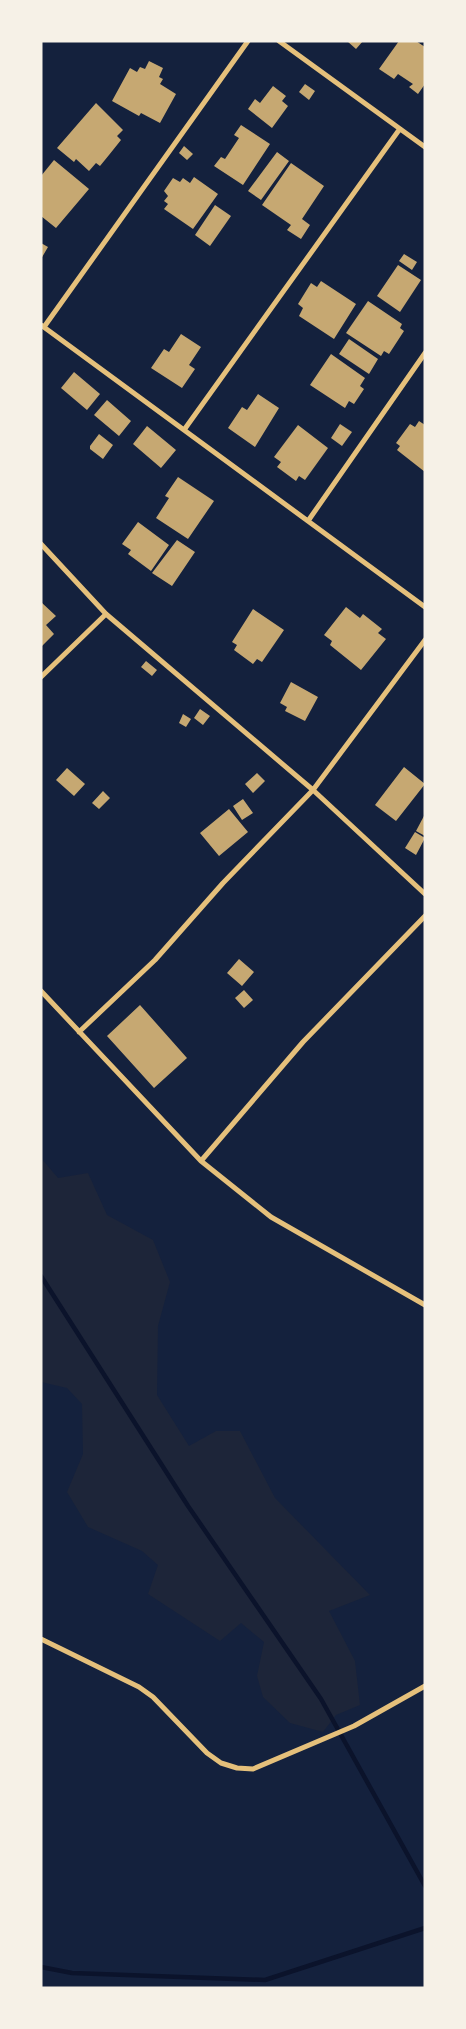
<svg xmlns="http://www.w3.org/2000/svg" width="466" height="2029" viewBox="0 0 466 2029" font-family="Mulish,sans-serif">
	<style>
		.green { fill: #1d2539 }
		.lines { fill: none; stroke-linecap: round; stroke-linejoin: round }
		.stream { stroke: #0b132b; stroke-width: 4.5 }
		.building { fill: #c6a872 }
		.minor { stroke: #e5c07b; stroke-width: 5 }
	</style>
	<rect width="100%" height="100%" fill="#14213d"/>
	<path class="green" d="M41,1158L58,1178L88,1173L107,1215L153,1240L170,1282L158,1326L157,1395L189,1446L216,1431H240L275,1498L370,1595L329,1611L355,1661L360,1705L336,1715L323,1732L290,1723L263,1697L257,1676L264,1642L241,1623L220,1641L148,1594L158,1565L142,1551L88,1527L67,1492L83,1454L82,1404L67,1388L41,1382Z"/>
	<g class="lines">
		<path class="stream" d="M41,1276L188,1506L321,1699L425,1886
			M41,1967L72,1973L265,1980L425,1928"/>
	</g>
	<path class="building" d="M347,41H363L356,49Z
		M399,41H416L425,47V84L418,94L409,87L413,84L398,74L394,79L379,69Z
		M149,61L163,68L159,77L163,79L160,84L176,94L160,123L141,113L139,116L112,101L130,68L137,72L140,67L145,69Z
		M305,84L315,91L309,100L299,92Z
		M273,86L286,96L282,101L288,106L272,128L248,109L255,99L260,103Z
		M96,103L123,130L117,136L121,140L109,155L100,166L96,163L89,171L76,159L74,162L57,148Z
		M241,125L270,144L243,185L214,166L221,157L225,159L239,138L234,135Z
		M184,146L193,154L187,160L179,153Z
		M277,152L289,161L261,200L248,191Z
		M54,160L89,189L56,228L41,216V176Z
		M291,163L324,186L302,219L310,225L301,239L287,230L291,225L262,205Z
		M194,177L218,194L193,229L164,209L168,204L164,201L168,196L164,191L173,178L180,182L183,178L190,183Z
		M215,205L231,216L210,246L195,235Z
		M41,243L48,247L41,259Z
		M404,254L417,262L412,270L399,261Z
		M398,265L421,280L400,312L377,296Z
		M321,281L356,304L334,339L299,316L303,308L298,304L311,283L317,287Z
		M368,301L402,324L400,328L404,331L389,354L384,351L381,356L346,333Z
		M181,334L201,347L189,365L195,369L182,388L151,368L164,349L169,352Z
		M349,339L378,359L369,374L339,354Z
		M331,354L365,378L360,386L364,389L354,404L349,401L345,408L310,385Z
		M74,372L100,394L87,410L61,388Z
		M258,394L279,408L255,447L228,428L242,407L247,410Z
		M107,400L131,421L119,436L94,415Z
		M419,421L425,425V472L397,450L400,446L396,443L410,424L415,427Z
		M340,424L352,432L342,446L331,438Z
		M298,425L328,448L305,480L299,476L296,481L277,467L281,462L274,457Z
		M147,426L176,450L161,468L133,444Z
		M99,434L113,445L103,459L90,449V446Z
		M178,477L214,501L188,539L156,518L169,498L165,496Z
		M138,522L169,545L151,571L128,554L131,550L122,544Z
		M177,540L195,552L172,586L152,573Z
		M41,602L56,616L46,625L54,634L41,647Z
		M346,607L360,618L363,614L382,629L378,633L386,639L361,670L330,645L332,641L324,635Z
		M253,609L284,630L262,662L257,659L253,664L234,650L237,645L232,642Z
		M146,661L157,670L152,676L141,667Z
		M291,682L318,697L305,721L285,711L287,707L280,703Z
		M200,709L210,716L203,725L194,718Z
		M183,714L191,719L186,727L179,723Z
		M404,767L425,784L396,821L375,805Z
		M67,768L85,784L74,796L56,780Z
		M257,773L265,781L253,793L245,784Z
		M103,791L110,798L99,809L92,803Z
		M243,799L253,813L242,820L233,806Z
		M229,809L248,832L219,856L200,833Z
		M425,814V836L416,831Z
		M415,832L425,838L416,855L405,848Z
		M239,959L254,972L242,986L227,973Z
		M244,990L253,1000L244,1008L235,998Z
		M140,1005L187,1058L154,1088L107,1036Z"/>
	<g class="lines">
		<path class="minor" d="M279,41L425,147
			M41,325L425,607
			M44,327L248,41
			M184,430L399,130
			M308,521L425,353
			M41,544L106,614L313,790L425,894
			M41,677L106,614
			M41,991L201,1161L271,1217L425,1305
			M79,1032L155,960L223,883L313,790L425,640
			M201,1161L303,1042L425,916
			M41,1639L139,1687L153,1697L207,1753L221,1763L237,1768L253,1769L354,1726L425,1686"/>
	</g>
	<rect width="466" height="2029" fill="none" stroke="#f6f1e7" stroke-width="85"/>
</svg>
